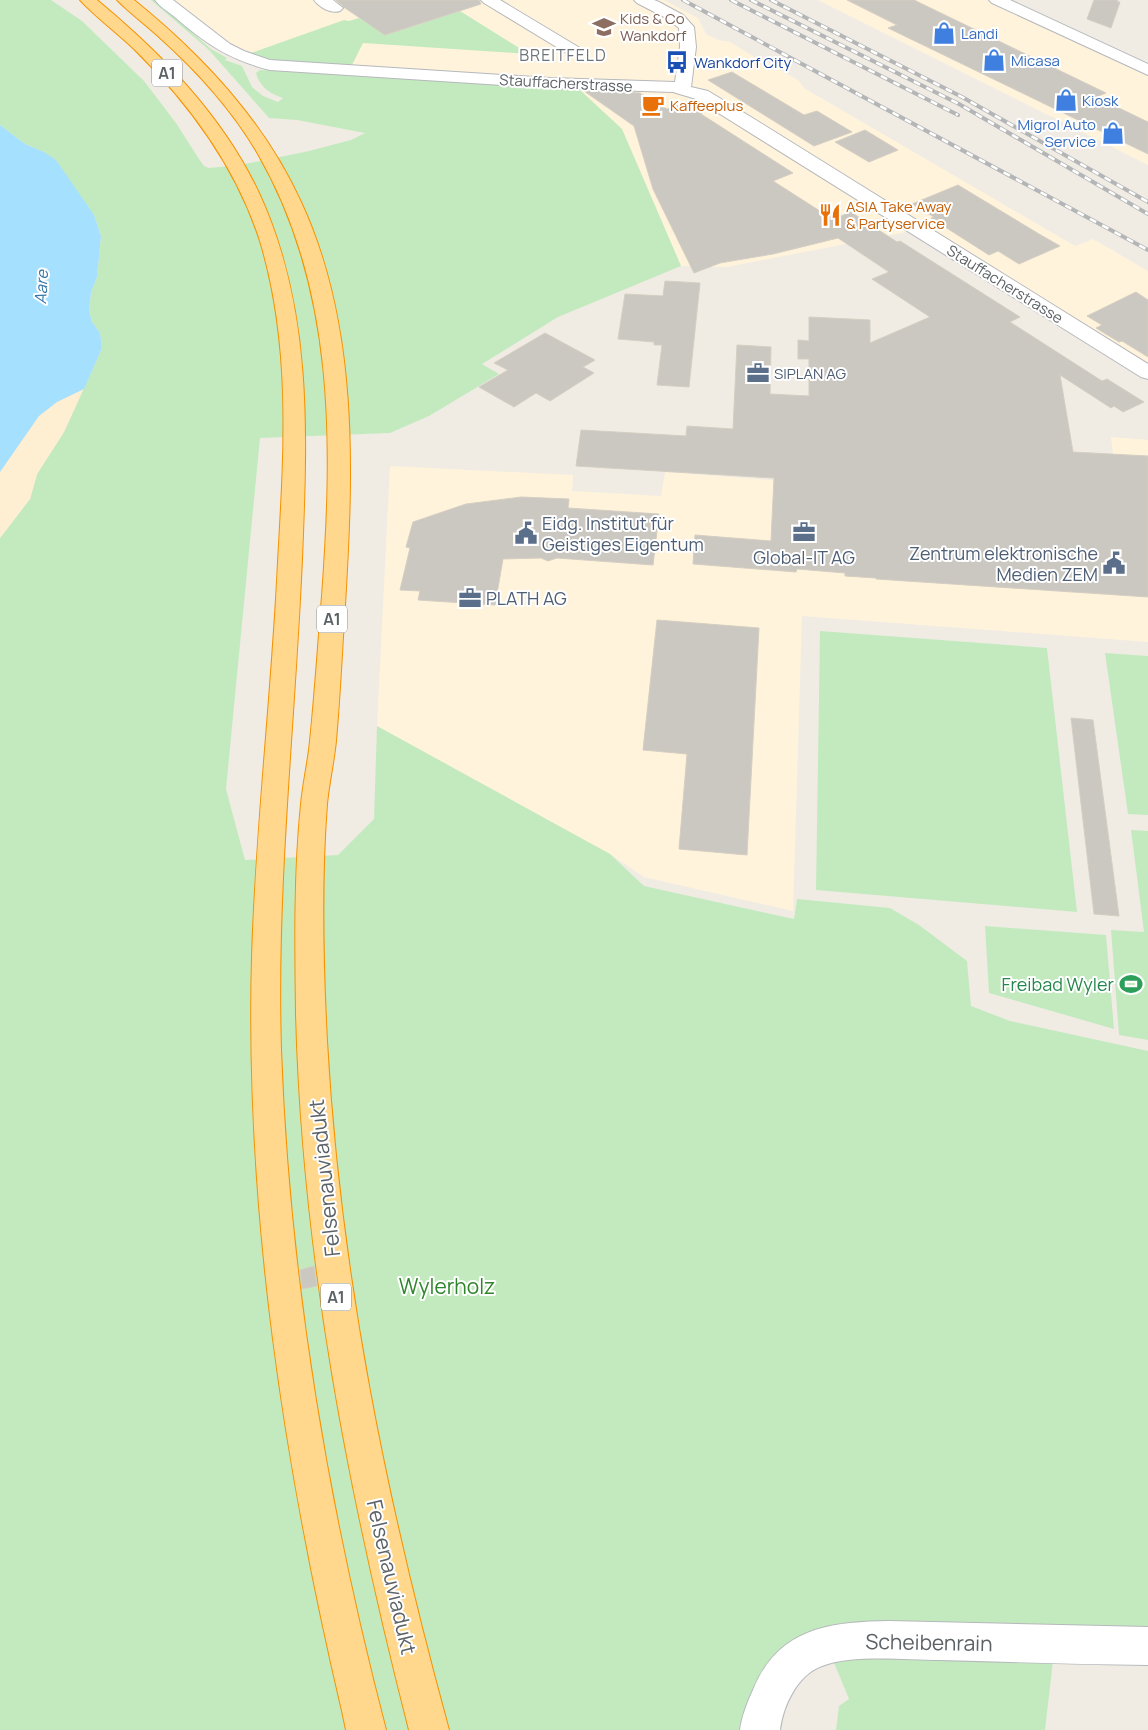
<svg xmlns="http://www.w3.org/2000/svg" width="1148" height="1730" viewBox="0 0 1148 1730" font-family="Manrope,sans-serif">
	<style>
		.commercial { fill: #fff3db }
		.green { fill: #c3eabf }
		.sand { fill: #feefd2 }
		.water { fill: #a6e0ff }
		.building { fill: #cbc7c1; stroke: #d5cec2 }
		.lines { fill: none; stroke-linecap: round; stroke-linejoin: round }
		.minor-casing { stroke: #b5b8bc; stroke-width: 2 }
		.highway-casing { stroke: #f59200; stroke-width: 2 }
		.minor { fill: #fff; fill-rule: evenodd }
		.highway { fill: #ffd88d; fill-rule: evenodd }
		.rail-casing { stroke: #b4b5b6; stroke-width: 4 }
		.rail { stroke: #fff; stroke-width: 2.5; stroke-dasharray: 7; stroke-linecap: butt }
		.labels { text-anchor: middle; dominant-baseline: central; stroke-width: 4; stroke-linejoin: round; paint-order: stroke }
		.far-education-label { font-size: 15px; fill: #785e54; stroke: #fff; text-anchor: start }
		.far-shop-label { font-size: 15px; fill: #366cbe; stroke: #fff; text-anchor: start }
		.far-transit-label { font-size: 15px; fill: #164399; stroke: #fff; text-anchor: start }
		.far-street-label { font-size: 15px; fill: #5c6266; stroke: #fff }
		.far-food-label { font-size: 15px; fill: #c56008; stroke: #fff; text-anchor: start }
		.far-service-label { font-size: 15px; fill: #4e5e75; stroke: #fff; text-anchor: start }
		.far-quarter-label { font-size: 16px; letter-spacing: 1px; fill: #6d7478; stroke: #fff }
		.shield { fill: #fff; stroke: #8d9194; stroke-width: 1 }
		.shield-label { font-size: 16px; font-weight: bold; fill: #5c6266 }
		.far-water-label { font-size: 16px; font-style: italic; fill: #3477a8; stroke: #fff }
		.service-label { font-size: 18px; fill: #4e5e75; stroke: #fff; text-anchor: start }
		.leisure-label { font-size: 18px; fill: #27864d; stroke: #fff; text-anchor: end }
		.near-street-label { font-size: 21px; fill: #5c6266; stroke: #fff }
		.near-park-label { font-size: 21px; fill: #30842d; stroke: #fff }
	</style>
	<rect width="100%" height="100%" fill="#f0ece4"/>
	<path class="commercial" d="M163,0H664L698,18L706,34L718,40L730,42L756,58L763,59L799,81L804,88L1075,246L1093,239L1148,271V373L915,228L902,233L727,267L681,266L622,129L573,84L256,62Z
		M818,0H997L1148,70V165Z
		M1111,437L1148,440V456L1113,454Z
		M390,466L573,475L572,491L661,496L665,472L944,493L1148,506V642L802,616L793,911L644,877L610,854L377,726Z"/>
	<path class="green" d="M0,0H51L82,21L144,81L176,123L199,159L204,166L209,168L240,165L309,151L351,140L365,133L297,120L269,118L209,50L151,0H155L211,49L227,58L225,60L242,66L252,87L263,96L278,102L283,98C270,94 259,86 256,73L260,70L580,90L622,129L681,266L558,317L482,364L499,374L429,416L390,433L260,438L226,789L245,860L338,855L374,819L377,726L610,854L644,886L794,919L797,899L890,908L919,925L967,961L971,1006L1010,1021L1148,1051V1631L843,1628L742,1730H0V538L30,499L37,474L64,432L102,348L100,333L92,322L89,311L91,292L97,277L101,236L94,215L44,152L25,144L0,125Z
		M460,11L529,54L363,43L349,71L240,57L344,20L349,21L359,18L386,35Z
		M820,631L1047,648L1077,912L816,890Z
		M1105,653L1148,656V815L1128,814Z
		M1131,830L1148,831V1040L1119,1035L1111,930L1144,932Z
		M985,926L1106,935L1114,1029L989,993Z
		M849,1657L1053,1661L1045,1730H836L839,1706L849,1699L832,1658Z"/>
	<path class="sand" d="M93,368L64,432L37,474L30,499L0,538V453L47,388Z"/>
	<path class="water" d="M0,125L25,144L44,152L56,160L94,215L101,236L97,277L91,292L89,311L92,322L100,333L102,348L84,389L57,402L39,416L0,472Z"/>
	<path class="building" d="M336,0H479L481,4L385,35L345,8Z
		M847,0H914L1106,93L1096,97L1148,122V154L888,28L897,25Z
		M1094,0H1118L1117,2H1120L1111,28L1087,19Z
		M732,72L804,115L817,111L852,132L814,146L708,80Z
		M584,91L640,93L667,109L692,100L695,101L706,107L701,114L793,173L773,181L823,213L831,210L841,216L851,212L897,242L900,241L1020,317L1010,322L1102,381L1107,379L1144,402L1123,412L1114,406L1111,408L1060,375L1073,452L1148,456V597L876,579V578L845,576V573L797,569L796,572L693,564L695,535L771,541L774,478L576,466L581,430L686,436L687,426L733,429L737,345L771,347L770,394L809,396V359H798V340L809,341V317L870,320V343L930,317L872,279L889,272L838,238L773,254L720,263L694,273L653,189L634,126Z
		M865,130L898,150L869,162L835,142Z
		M958,185L1039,234L1060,246L1019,264L998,251L989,255L931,218L934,217L912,204Z
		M665,281L700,283L689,387L657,385L662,345H654V342L618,339L625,294L663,296Z
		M1136,292L1148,300V357L1122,341L1119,342L1096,328L1102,325L1087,316Z
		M545,333L595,360L583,367L594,373L550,401L536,393L514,407L479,387L508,370L494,363Z
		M521,497L569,499L568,508L659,514L653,565L557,558L548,561L541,558L503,559L495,605L418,600L420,591L400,590L410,548L406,547L413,522L466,504Z
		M657,620L759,628L747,855L679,849L687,754L643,750Z
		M1071,718L1093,720L1119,916L1094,914Z
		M314,1266L317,1286L302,1289L300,1270Z"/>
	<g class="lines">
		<defs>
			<path id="minor" d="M155,0H173L230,44L244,51L270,60L550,78L675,82L680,47L679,28L666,18L637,3L634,0H654L659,2L683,15L694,27L696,47L691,87L708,91L751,117L1148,364V379L1141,377L696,99L673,92L550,88L270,70C230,60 206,44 176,18C169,12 160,7 155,0Z
				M314,0H333L343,8L340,11C331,14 320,8 314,0Z
				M481,0H500L580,48L582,51L580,54H568L484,3Z
				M989,0H1010L1148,64V75L992,3Z
				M889,1621L1148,1627V1665C1078,1664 1009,1662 939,1660C906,1660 852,1654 822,1666C797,1675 783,1706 780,1730H740C742,1716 747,1703 753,1690C778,1628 829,1622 889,1621Z"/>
			<path id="highway" d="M80,0H97C162,54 223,116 259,193C313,310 307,435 302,559C295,722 276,886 281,1049C289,1278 328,1508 386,1730H346L342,1711C284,1464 245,1210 252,956C256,824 272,693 278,562C284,454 292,347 260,241C236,166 189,103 133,48C116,32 96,17 80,0Z
				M117,0H134C203,56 264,121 301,202C359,327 353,471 345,605C342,650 340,696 336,741C334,762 329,783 327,804C321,883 323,963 327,1041C340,1276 387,1504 449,1730H409C349,1495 302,1256 296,1013C295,944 294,873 301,804C303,783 308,762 310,741C315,693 318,644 322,596C333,445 336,289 258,154C232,109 196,70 158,36C145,24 130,13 117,0Z"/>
		</defs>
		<use href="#minor" class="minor-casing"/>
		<use href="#highway" class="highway-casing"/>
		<use href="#minor" class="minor"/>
		<use href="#highway" class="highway"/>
		<defs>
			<path id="rail" d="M683,0L1148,250
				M731,0L958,115
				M751,0L959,104L1148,214
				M771,0L962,97L1148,202"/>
		</defs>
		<use href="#rail" class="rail-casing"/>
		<use href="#rail" class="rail"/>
	</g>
	<defs>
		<symbol id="school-bare" viewBox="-9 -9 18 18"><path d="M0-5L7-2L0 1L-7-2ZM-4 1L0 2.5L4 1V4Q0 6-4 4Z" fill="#8d6e63" stroke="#fff" stroke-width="2.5" paint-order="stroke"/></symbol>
		<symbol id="shop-bare" viewBox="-9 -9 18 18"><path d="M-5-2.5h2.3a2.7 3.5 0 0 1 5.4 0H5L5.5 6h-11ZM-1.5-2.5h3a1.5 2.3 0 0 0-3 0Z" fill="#3f7fe0" stroke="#fff" stroke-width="2.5" paint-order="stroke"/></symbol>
		<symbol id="bus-bare" viewBox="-9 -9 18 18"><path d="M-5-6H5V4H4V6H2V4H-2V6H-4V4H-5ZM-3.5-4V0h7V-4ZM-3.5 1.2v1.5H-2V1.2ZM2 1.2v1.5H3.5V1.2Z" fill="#1a4fb4" stroke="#fff" stroke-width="2.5" paint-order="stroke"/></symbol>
		<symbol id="cafe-bare" viewBox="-9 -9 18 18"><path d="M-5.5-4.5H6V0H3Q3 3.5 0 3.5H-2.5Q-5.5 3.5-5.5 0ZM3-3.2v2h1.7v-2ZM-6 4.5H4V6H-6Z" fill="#e8710a" stroke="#fff" stroke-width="2.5" paint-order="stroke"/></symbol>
		<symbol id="restaurant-bare" viewBox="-9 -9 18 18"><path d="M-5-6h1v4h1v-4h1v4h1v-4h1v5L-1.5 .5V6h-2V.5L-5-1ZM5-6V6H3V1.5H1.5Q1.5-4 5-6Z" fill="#e8710a" stroke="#fff" stroke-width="2.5" paint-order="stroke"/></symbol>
		<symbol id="office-bare" viewBox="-9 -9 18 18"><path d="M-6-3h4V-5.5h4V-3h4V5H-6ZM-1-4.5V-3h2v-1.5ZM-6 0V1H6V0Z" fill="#5c6f8a" stroke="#fff" stroke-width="2.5" paint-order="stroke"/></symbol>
		<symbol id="civic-bare" viewBox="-9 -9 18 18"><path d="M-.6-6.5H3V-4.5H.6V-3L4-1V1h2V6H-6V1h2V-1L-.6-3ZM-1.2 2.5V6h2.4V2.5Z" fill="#5c6f8a" stroke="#fff" stroke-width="2.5" paint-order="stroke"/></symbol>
		<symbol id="stadium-bare" viewBox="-9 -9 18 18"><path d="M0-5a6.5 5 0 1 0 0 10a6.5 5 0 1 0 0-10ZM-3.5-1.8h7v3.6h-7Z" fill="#2e9e5b" stroke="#fff" stroke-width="2.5" paint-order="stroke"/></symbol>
	</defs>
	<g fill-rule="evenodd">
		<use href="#school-bare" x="588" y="11" width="32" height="32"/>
		<use href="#shop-bare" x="928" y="17" width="32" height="32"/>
		<use href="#shop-bare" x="978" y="44" width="32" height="32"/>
		<use href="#bus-bare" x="661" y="46" width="32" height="32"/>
		<use href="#shop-bare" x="1050" y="84" width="32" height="32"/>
		<use href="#cafe-bare" x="637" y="89" width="32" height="32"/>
		<use href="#shop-bare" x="1097" y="117" width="32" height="32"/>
		<use href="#restaurant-bare" x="814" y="199" width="32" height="32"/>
		<use href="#office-bare" x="742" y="357" width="32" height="32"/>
		<use href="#office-bare" x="788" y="516" width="32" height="32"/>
		<use href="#civic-bare" x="510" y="517" width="32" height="32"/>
		<use href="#civic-bare" x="1098" y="547" width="32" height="32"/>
		<use href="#office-bare" x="454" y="582" width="32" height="32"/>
		<use href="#stadium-bare" x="1115" y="968" width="32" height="32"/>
	</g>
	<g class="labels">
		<g class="far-education-label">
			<text x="620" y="18">Kids &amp; Co<tspan x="620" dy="17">Wankdorf</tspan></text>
		</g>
		<g class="far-shop-label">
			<text x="961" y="33">Landi</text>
			<text x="1011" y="60">Micasa</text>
			<text x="1082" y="100">Kiosk</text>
			<text x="1096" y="124" text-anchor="end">Migrol Auto<tspan x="1096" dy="17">Service</tspan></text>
		</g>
		<g class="far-transit-label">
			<text x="694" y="62">Wankdorf City</text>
		</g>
		<g class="far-street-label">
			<text transform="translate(566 83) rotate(3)">Stauffacherstrasse</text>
			<text transform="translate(1005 284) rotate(32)">Stauffacherstrasse</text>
		</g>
		<g class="far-food-label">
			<text x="670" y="105">Kaffeeplus</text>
			<text x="846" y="206">ASIA Take Away<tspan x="846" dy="17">&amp; Partyservice</tspan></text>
		</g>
		<g class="far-service-label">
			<text x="774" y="373">SIPLAN AG</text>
		</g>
		<g class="far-quarter-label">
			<text x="563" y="55">BREITFELD</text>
		</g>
		<g class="shield">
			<rect x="152" y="59.5" width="30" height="27" rx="4"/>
			<rect x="317" y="605.5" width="30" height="27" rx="4"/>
			<rect x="321" y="1283.5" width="30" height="27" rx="4"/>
		</g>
		<g class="shield-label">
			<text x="167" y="73">A1</text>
			<text x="332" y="619">A1</text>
			<text x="336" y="1297">A1</text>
		</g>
		<g class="far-water-label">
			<text transform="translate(41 287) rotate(-87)">Aare</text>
		</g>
		<g class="service-label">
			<text x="542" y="523">Eidg. Institut für<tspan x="542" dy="21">Geistiges Eigentum</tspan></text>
			<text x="1098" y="553" text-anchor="end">Zentrum elektronische<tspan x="1098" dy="21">Medien ZEM</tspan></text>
			<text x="804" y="557" text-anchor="middle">Global-IT AG</text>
			<text x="486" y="598">PLATH AG</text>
		</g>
		<g class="leisure-label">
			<text x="1114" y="984">Freibad Wyler</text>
		</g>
		<g class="near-street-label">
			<text transform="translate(324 1178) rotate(-96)">Felsenauviadukt</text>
			<text transform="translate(392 1577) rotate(77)">Felsenauviadukt</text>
			<text transform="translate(929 1642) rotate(1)">Scheibenrain</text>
		</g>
		<g class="near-park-label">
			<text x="447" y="1286">Wylerholz</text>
		</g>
	</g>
</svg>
